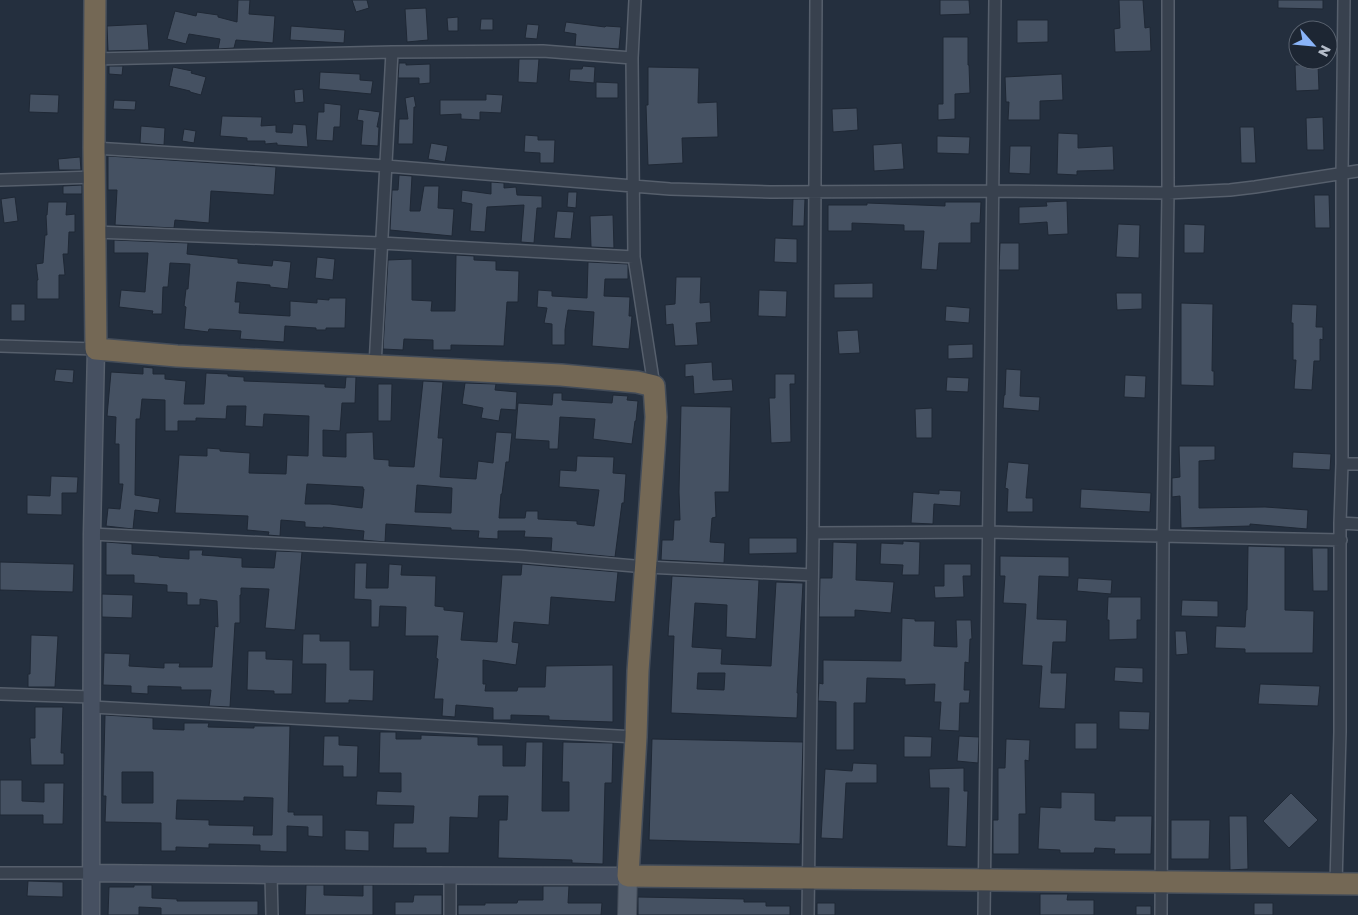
<svg xmlns="http://www.w3.org/2000/svg" width="1358" height="915" viewBox="0 0 1358 915" font-family="'Golos Text',sans-serif">
	<style>
		.building { fill: #455162; stroke: #1f2835; fill-rule: evenodd }
		.lines { fill: none; stroke-linecap: round; stroke-linejoin: round }
		.street-casing { stroke: #565f6c; stroke-width: 14 }
		.secondary-casing { stroke: #565f6c; stroke-width: 19 }
		.primary-casing { stroke: #414a57; stroke-width: 20 }
		.highway-casing { stroke: #434c59; stroke-width: 24 }
		.street { stroke: #38414e; stroke-width: 11 }
		.secondary { stroke: #465061; stroke-width: 16 }
		.primary { stroke: #56606e; stroke-width: 18 }
		.highway { stroke: #746855; stroke-width: 21 }
	</style>
	<rect width="100%" height="100%" fill="#242f3e"/>
	<path class="building" d="M238,0H250L249,14L275,16L273,43L236,40L234,48L218,49L220,39L189,34L186,44L167,39L175,11L196,16L197,12L218,15V17L237,22Z
		M352,0H367L369,8L356,12Z
		M940,0H969L970,14L940,15Z
		M1119,0H1143L1145,28L1150,27L1151,51L1115,52L1114,29L1120,28Z
		M1278,0H1323V9L1278,8Z
		M426,8L428,40L407,42L405,9Z
		M458,17V31H448L447,18Z
		M481,19H493V30H480Z
		M1017,20H1048V42L1017,43Z
		M566,22L605,27L606,26L621,27L619,49L575,46L576,34L564,32Z
		M147,24L149,50L108,51L107,26Z
		M527,24L539,25L537,39L525,38Z
		M291,26L345,30L344,43L290,40Z
		M943,37H968V65H969L970,93L955,94V119L938,120V104H943Z
		M519,59H539L537,83L518,82Z
		M399,63H406V65L430,64V83L419,84V78H398Z
		M1318,64L1319,90L1296,91L1295,65Z
		M109,66H123L122,75L109,74Z
		M583,66L595,67L594,83L569,81L570,69H582Z
		M173,67L192,71L191,73L206,77L201,95L190,92V91L169,86Z
		M648,67L699,68L698,103L717,102L718,137L682,138L683,163L648,165L646,105H648Z
		M320,72L360,74V80L373,81L371,94L319,89Z
		M1062,74L1063,100L1040,101V120H1008L1009,102H1006L1005,77Z
		M596,82L618,83V98H596Z
		M303,89L304,102L295,103L294,90Z
		M30,94L59,95L58,113L29,112Z
		M486,94L503,95L501,113L480,112V120L461,119V114L440,115V100H486Z
		M414,96L416,107H414L413,144H398L399,119H408L405,98Z
		M114,100L136,101L135,110L113,109Z
		M324,103L341,105L340,127H334L333,141L316,140L318,112H324Z
		M857,108L858,130L833,132L832,109Z
		M359,109L380,112L377,127H379L378,146L361,145L363,121L357,120Z
		M222,116L262,117L261,126L276,125V132L292,133L293,124L306,125L308,147L277,145V143L265,144V141H247V138L220,136Z
		M1323,117L1324,150H1307L1306,118Z
		M141,126L165,128L164,145L140,143Z
		M1240,127H1254L1256,163H1241Z
		M184,129L196,131L194,143L182,141Z
		M1058,133L1078,134V148L1113,146L1114,170L1077,171V175L1057,174Z
		M525,135L538,136V140H555L554,163H540V153L524,152Z
		M937,136L970,137L969,154L937,153Z
		M431,143L448,146L445,162L428,159Z
		M902,143L904,169L874,171L873,145Z
		M1010,146H1031L1030,174L1009,173Z
		M108,156L276,167L274,195L211,191L209,223L175,220L174,228L115,225L117,190H108Z
		M80,157L81,170H59L58,159Z
		M399,175L412,176L410,211H420L424,186H439L438,208L454,209L452,236L390,230L392,190H398Z
		M491,182L504,183V188L516,187L517,195L542,196V208H537L534,243L521,242L524,205L487,207L485,232L470,231L472,204L461,202L462,190L491,194Z
		M82,185V194H63V186Z
		M568,192H577L576,208L567,207Z
		M1314,195H1329L1330,228H1315Z
		M15,197L18,221L4,223L1,199Z
		M793,199H805L804,226H792Z
		M1067,201L1068,234L1048,235L1047,222L1019,224V207L1047,206L1046,202Z
		M48,202H67L66,215L75,214V232H69L68,254H63L65,275H59V299H37V280H38L36,264L43,263L45,235H47L46,215H47Z
		M945,202H981L980,223H971V243H939L937,270L921,269L924,231H904V225L852,223V231H828V205H867V203L945,206Z
		M557,211L574,212L571,239L554,238Z
		M613,215L614,248L591,247L590,216Z
		M1118,224L1140,225L1139,258L1116,257Z
		M1184,224L1205,225L1204,253H1184Z
		M775,238L797,239V263L774,262Z
		M114,240L188,243L187,254L238,259V263L272,266L273,260L291,262L288,289L270,287V285L237,282L235,302H240L239,313L290,316V301L317,303V299L329,300V298H346L345,328H326V330H316V328L285,326L284,342L240,339L241,331L209,329L208,332L184,329L186,307L184,306L186,289H188L190,264L170,263L168,287H163L162,314H152L153,311L119,307L121,290L145,292L148,253H114Z
		M1000,243H1019V270H999Z
		M456,255L474,256V260L496,261V270L519,271L518,302H507L504,346L451,345V350H433V340L404,339L403,350L383,349L388,260L412,259V300L432,301L431,311H455Z
		M317,257L335,259L333,280L315,278Z
		M588,262L628,264V279H605L604,296L630,297L629,316H632L629,349L592,346L594,312L568,310L565,330V345H552V324L544,323L547,308L537,307L538,290L552,291V296L587,298Z
		M676,277H701L700,303L710,302L711,322L696,323L698,345L675,346L673,324L666,325L665,305L675,304Z
		M873,283V298H834V284Z
		M759,290L787,291L786,317L758,316Z
		M1116,293H1142V309L1117,310Z
		M1181,303L1213,304L1212,371H1214V386L1181,385Z
		M11,304H25V321H11Z
		M1292,304L1317,305L1316,327H1323V340L1320,339V361H1314L1312,390L1294,389L1296,360H1293V323H1291Z
		M946,306L970,308L969,323L945,321Z
		M858,330L860,353L839,354L837,331Z
		M973,344V358L948,359V345Z
		M712,362L713,380L732,379L733,391L694,394L693,376L685,377V364Z
		M143,367L153,368V374H165V379L186,381L184,404H204L206,373L228,374V376L244,377V381L325,384V387L345,388L346,377H356L355,403H342L340,431L323,430V456L346,457V433L373,432L374,459L389,460V466L414,467L423,381L443,382L438,438H443L440,477L476,479L478,461L493,463L496,432L512,433L509,462H506L502,494H501L499,518H525L526,511H538V519L577,521V524L594,526L599,490L559,487L560,470L576,471L577,456L614,457L613,473L626,474L624,503H622L615,557L551,551L552,538L524,537L525,531H498V539L478,538L479,531L451,530V528L386,524L385,542L363,540L364,531L323,527V528L305,527V522L281,520L280,536L268,535L269,532L247,530L248,516L175,513L179,455L207,456V448L220,449V451L250,453L249,473L286,474L287,455L308,456L309,416L264,414L263,427L245,426L246,406H227L226,419L196,418V421H178V431H165V400L142,399L140,419H136L135,495L160,499L158,513L135,510L133,529L106,526L108,508L120,509L123,484H119V444H115L116,417L107,416L111,372L143,374ZM307,484L363,487V489H364L362,508L330,504H305ZM417,485L452,488L451,513L415,512Z
		M56,369L74,370L73,383L54,381Z
		M1006,369L1021,370L1020,396L1040,397L1039,411L1003,408L1004,395H1005Z
		M775,374H795V384H790L791,442L771,443L769,398H775Z
		M1125,375L1146,376L1145,398L1124,397Z
		M947,377L969,378L968,392L946,391Z
		M465,383L496,384L495,390L517,392L516,410L501,409L499,421L481,418L483,408L462,404Z
		M378,384H392L391,421H378Z
		M553,393H562V400L612,403L613,395L628,396L627,400L638,401L636,421H635L632,444L593,439L595,419L560,417L558,449H549V441L515,439L518,403L552,405Z
		M681,406L731,407L729,492H715L716,517L712,518L710,542L725,543L724,563L661,560L662,540H673L674,520H680L679,492Z
		M932,408V438H916L915,409Z
		M1179,446H1215V460L1199,461V508L1265,507L1308,510L1307,529L1250,524V526L1181,528L1180,496L1172,497V478L1180,477Z
		M1293,452L1331,454L1330,470L1292,468Z
		M1008,462L1029,464L1026,498H1033V512H1007L1008,489L1005,488Z
		M51,476L78,477L77,493H62V515L27,514V495L50,496Z
		M1081,489L1151,493L1150,512L1080,508Z
		M939,490L961,491L960,506L934,504L933,524L911,523L913,492L939,494Z
		M749,538H797V553L749,554Z
		M903,541L920,542L919,575H902L903,565L880,564L881,543L903,544Z
		M106,542L132,544V554L159,556V557L189,559V550H203L202,555L242,558V567L274,568L276,551L302,552L295,630L265,628L269,589L241,588V595H240V623H235L230,707L209,706L211,690H181V687L148,686V694L131,693V686L103,685L104,653L130,654L129,666L164,668V663H180L179,667H212L215,626L218,627L217,601L200,599V605H187V593L167,592V585L134,583V575H106Z
		M833,542L857,543L856,580L894,582L891,613L855,610V617H819L820,578H832Z
		M1248,546L1285,547V610L1314,611L1313,653H1245V649L1215,648L1216,626L1245,627L1246,610H1247Z
		M1312,548H1328V591H1313Z
		M1000,556L1069,557V577L1039,576L1037,619L1067,620L1066,642H1053L1051,673H1067L1065,709L1039,708L1042,666L1022,665L1026,604L1003,603L1005,576H1000Z
		M0,562L74,564L73,592L0,590Z
		M355,563H367L366,588H388L389,564L402,565L401,575L436,576L435,606L444,607V610L464,612L461,640L497,642L502,575H521L522,564L618,572L615,602L551,597L549,625L514,622L512,642L519,643L516,665L483,660V684H486L485,691H517L518,687H545L546,666L613,665V722L549,720V716L511,715V720H493V708L456,705L455,717L442,716L443,699H434L438,659L436,658L438,636H405L406,607L380,606L379,627H371V600L354,599Z
		M944,564H971V576H963L964,597L935,598L934,586H944Z
		M672,576L759,580L756,639L726,637L727,605L695,603L692,647L722,649L721,664L771,666L776,582L803,583L797,693H798L797,718L671,713L674,636H668ZM698,673H725L724,690L697,689Z
		M1078,578L1112,580L1111,594L1077,591Z
		M102,594L133,595L132,618L102,617Z
		M1108,597H1141V620H1137V639L1109,640V620H1107Z
		M1182,600L1218,601V617L1181,616Z
		M902,618L915,619V621H935L934,646L957,647L956,620H971L972,639H970L969,663L965,662L964,690H970L969,703H960L959,731L939,730L941,702H934L935,684L905,685V679L867,678L866,703H854V750H836V702L818,701L819,683L823,684V660L901,661Z
		M1175,631H1186L1188,654L1176,655Z
		M303,634H320V641H350V670H374L373,701L349,700V703H325L326,664H302Z
		M31,635L58,636L55,687H28V674H30Z
		M248,651H266V659L293,660L292,694H274V691L247,690Z
		M1115,667L1143,668V683L1114,681Z
		M1260,684L1320,686L1318,706L1258,704Z
		M35,707H63L61,753H64V765H31L30,738H35Z
		M1119,711L1150,712L1149,730L1119,729Z
		M105,715L153,718V729L184,730V723H209L208,727L254,728V726H290L288,812H294V815H323V837L308,836V827L287,826V852L260,851V845L209,844V848L176,847V851H161V823L105,822L106,796H103ZM122,772H153V803H122ZM244,797L273,798L272,835H253L254,826L209,825V820L176,819L177,800L244,801Z
		M1075,723H1097V749H1075Z
		M380,732H396V739H421V735L478,737V745H503V766H525L526,742H543L542,811H569V782H562L563,742L613,743L612,783H605L603,864L572,863V860L498,858L499,820H507L508,796H479L478,818L450,817L449,853H426V848H393L394,823H413L414,806L376,805L377,791L401,792V773H379Z
		M324,736H339V745L358,746L357,777H343V766H323Z
		M904,736L932,737L931,757H904Z
		M959,736L979,737L978,763L957,761Z
		M652,739L803,742L800,844L649,840Z
		M1006,739L1030,740L1029,761L1025,760L1026,814H1019V854H993V820H998V768H1005Z
		M853,763L877,764V783H846L843,839L821,838L825,769L852,771Z
		M964,768V791H968L966,847L947,846L949,788H930L929,769Z
		M0,780H22V801L44,802V783H64L63,824H43V815H0Z
		M1061,792L1095,793V820L1115,821V816H1152L1151,854H1114L1115,849L1095,848L1094,853H1060V850L1038,849L1040,807L1061,808Z
		M1291,793L1318,820L1289,848L1263,821Z
		M1229,816H1247L1248,869L1230,870Z
		M1171,820H1210L1209,859H1171Z
		M345,830L369,831V851L345,850Z
		M28,881L63,882V897L27,896Z
		M134,885H152V898L177,899V901H258V915H161V908L139,907V915H108L109,887H134Z
		M306,885H324V895L363,896V885H373V915H305Z
		M543,886H569L568,903H602L601,915H458V905H485V903H517L518,900H543Z
		M1040,894H1068L1067,900H1094V915H1040Z
		M414,895H442V915H395V902H413Z
		M638,897L744,899V902H766V906H790V915H638Z
		M817,903H835V915H817Z
		M1254,903H1273V915H1254Z
		M1136,906H1151V915H1136Z"/>
	<g class="lines">
		<defs>
			<path id="street" d="M635,0L632,58L634,257L654,386
				M94,59L392,52L543,51L632,58
				M94,148L386,166L670,189L770,192L993,191L1168,193L1230,190L1255,187L1358,171
				M0,180L95,177
				M95,232L381,243L634,257
				M0,346L96,349
				M375,366L392,52
				M1342,464H1358
				M1340,523L1358,524
				M813,533L988,532L1341,540
				M92,534L519,556L646,567L812,575
				M0,694L92,697
				M92,707L636,737
				M0,873H91
				M271,875L272,915
				M1336,884L1340,732V523L1342,464V173L1344,0
				M450,915V876
				M808,915L813,533L816,0
				M984,915L995,0
				M1161,915L1163,537L1168,193V0"/>
			<path id="secondary" d="M91,873L271,875L628,876
				M91,915L92,534L96,349"/>
			<path id="primary" d="M627,915L628,876"/>
			<path id="highway" d="M95,0L94,148L96,349L177,356L561,375L637,382L654,386L656,417L654,450L638,671L636,737L628,876L1358,884"/>
		</defs>
		<use href="#street" class="street-casing"/>
		<use href="#secondary" class="secondary-casing"/>
		<use href="#primary" class="primary-casing"/>
		<use href="#highway" class="highway-casing"/>
		<use href="#street" class="street"/>
		<use href="#secondary" class="secondary"/>
		<use href="#primary" class="primary"/>
		<use href="#highway" class="highway"/>
	</g>
	<g transform="translate(1313 45) rotate(117)"><circle r="24" fill="#1d2633" stroke="#59626f"/>
	<path d="M0-4L9 19L0 12L-9 19Z" fill="#8ab4f8"/>
	<text y="-8" font-size="14" font-weight="bold" text-anchor="middle" fill="#b4bcc9">N</text>
	</g>
</svg>
